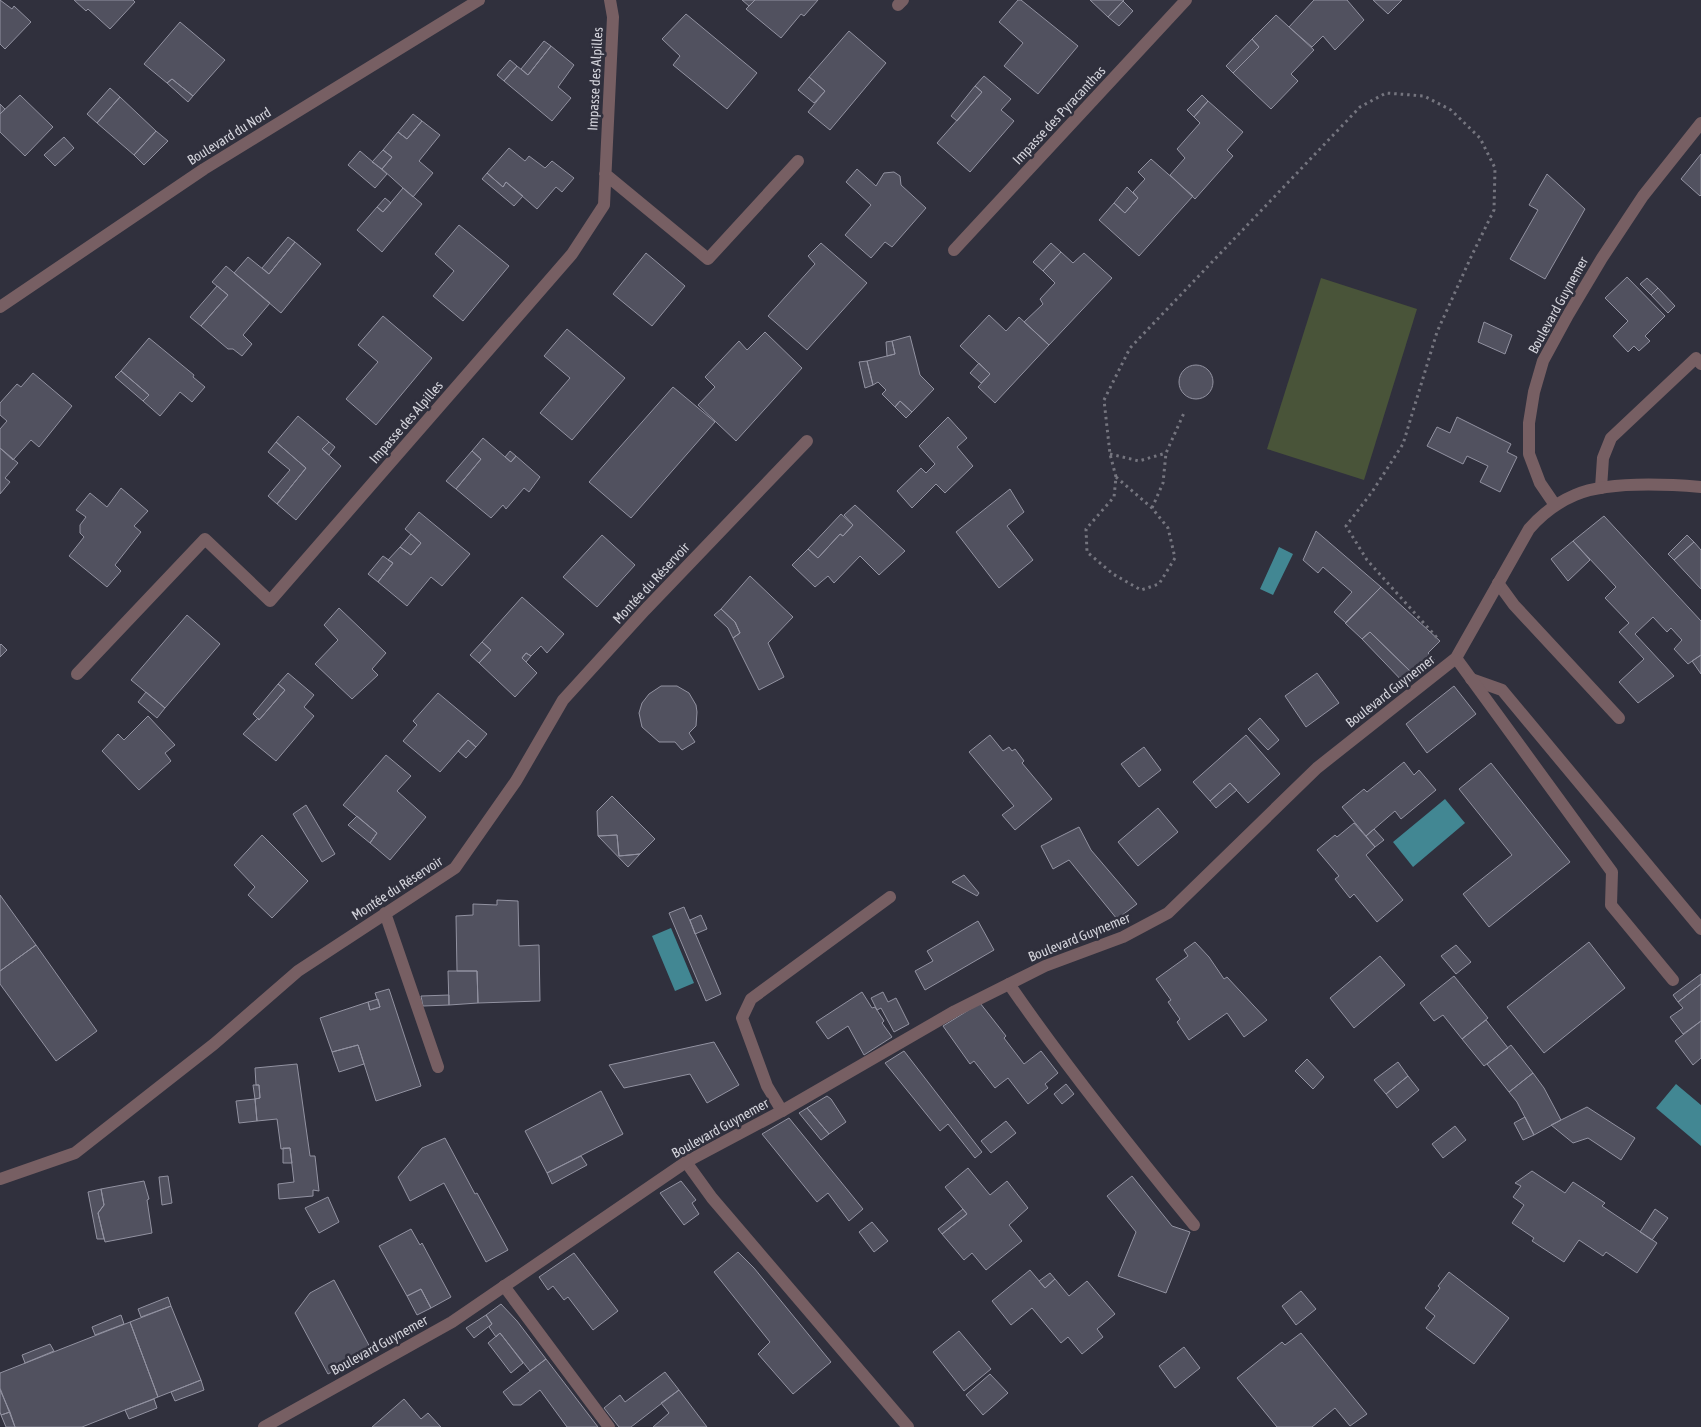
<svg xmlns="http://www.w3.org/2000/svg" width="1701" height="1427" viewBox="0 0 1701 1427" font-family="'Asap Condensed',sans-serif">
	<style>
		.green { fill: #495439 }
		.water { fill: #428793 }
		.building { fill: #51515f; stroke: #9292a1 }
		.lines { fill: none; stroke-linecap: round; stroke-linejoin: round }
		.path { stroke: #75757f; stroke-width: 3; stroke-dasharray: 2.5 4; stroke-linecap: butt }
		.lane { stroke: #775f63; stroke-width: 12 }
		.street { stroke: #775f63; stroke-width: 12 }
		.labels { text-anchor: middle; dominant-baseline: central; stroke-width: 5; stroke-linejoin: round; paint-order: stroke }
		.street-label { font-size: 14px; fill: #d3d3db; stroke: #30303d }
	</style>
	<rect width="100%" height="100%" fill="#30303d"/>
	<path class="green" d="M1321,278L1417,309L1364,480L1267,449Z"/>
	<path class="water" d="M1279,547L1293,554L1273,595L1260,589Z
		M1445,799L1465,823L1413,867L1393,842Z
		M671,928L694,983L675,991L652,936Z
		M1676,1084L1701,1105V1146L1656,1108Z"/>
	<path class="building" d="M0,0L12,9L14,6L31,22L5,49L0,44Z
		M74,0H133L135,2L110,29L88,9L86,11Z
		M742,0H755L749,6Z
		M755,0H818L804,16L801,14L781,38L746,9Z
		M1018,0H1021L1078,46L1038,94L1004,66L1023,43L999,22Z
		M1090,0H1124L1108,17Z
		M1314,0H1347L1364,20L1335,50L1323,36L1312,47L1289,27Z
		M1373,0H1402L1388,14Z
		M1123,1L1133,11L1119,26L1108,17Z
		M686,14L757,73L727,109L673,65L680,56L662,39Z
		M1276,15L1314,50L1291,74L1298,81L1271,109L1233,73L1259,47L1252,39Z
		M180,22L225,60L193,96L172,79L167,83L144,64Z
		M849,31L886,63L830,130L808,112L825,91L809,77Z
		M1252,39L1259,47L1233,73L1226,66Z
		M544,41L551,46L528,75L521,69Z
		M551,46L574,65L558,87L571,98L552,121L504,81L517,66L528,75Z
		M510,60L517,66L504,81L497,75Z
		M984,76L1011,99L1001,110L1014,121L970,172L937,143L982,92L975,86Z
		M809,77L825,91L814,103L798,90Z
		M172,79L193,96L188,102L167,83Z
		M975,86L982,92L957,121L951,116Z
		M110,88L120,97L97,123L87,114Z
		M20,95L53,127L25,156L0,132V114Z
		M1202,95L1208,101L1194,117L1187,110Z
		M120,97L156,131L134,155L97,123Z
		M1208,101L1243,132L1227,150L1233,156L1195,199L1170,175L1185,158L1177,149L1200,123L1194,117Z
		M0,104L5,109L0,114Z
		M413,114L422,121L407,139L398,132Z
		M422,121L440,135L419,161L433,173L413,197L382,169L392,157L383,150L398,132L407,139Z
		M156,131L168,141L144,165L134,155Z
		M64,137L74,148L55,166L44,155Z
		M509,148L525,161L529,156L545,168L552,161L574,178L562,192L556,187L537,209L506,182L503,187L487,173Z
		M383,150L392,157L382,169L372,162Z
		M360,151L387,174L375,188L348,165Z
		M1701,154V195L1700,196L1681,179Z
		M1151,159L1193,196L1139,256L1099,220L1114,203L1125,213L1138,198L1133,192L1145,179L1138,172Z
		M857,169L876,186L884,173L894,172L900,176L901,185L926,208L892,247L885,242L871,258L845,235L871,205L846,182Z
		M487,173L503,187L506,182L523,196L514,206L482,179Z
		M1547,174L1585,209L1545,279L1510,259L1538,210L1529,205Z
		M1127,187L1138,198L1125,213L1114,203Z
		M403,188L422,204L382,252L357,230L377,207L383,212Z
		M385,198L391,203L383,212L377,207Z
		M459,225L509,266L463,321L433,296L454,271L435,254Z
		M288,237L295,242L269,274L262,268Z
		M295,242L321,264L281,313L234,273L248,257L269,274Z
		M821,243L867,283L807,350L768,316L815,264L808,256Z
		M1051,243L1061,252L1043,271L1033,262Z
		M1061,252L1073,263L1084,253L1112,278L1049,345L1024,322L1043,304L1040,299L1055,283L1043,271Z
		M646,253L685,286L652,326L613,294Z
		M226,266L270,303L243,335L252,344L242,356L233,349H228L201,326L228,295L212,282Z
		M1627,277L1665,316L1645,336L1650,341L1639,351L1634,346L1628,352L1613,336L1628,321L1605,298Z
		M1647,278L1658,288L1651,295L1640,284Z
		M217,286L228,295L201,326L190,317Z
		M1658,288L1675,306L1668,313L1651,295Z
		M989,315L1006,331L1019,317L1049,345L995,403L978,387L990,374L960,346Z
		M383,316L432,358L376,425L346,399L378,362L358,345Z
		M1484,322L1512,335L1505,354L1478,342Z
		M567,329L625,378L572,440L540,413L570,378L544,356Z
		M765,332L802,368L736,441L698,405L715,387L705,377L739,341L747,350Z
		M910,336L920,375L934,389L912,412L900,401L895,407L882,394L886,390L878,382L873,385L867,361L895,354L892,341Z
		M149,338L194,375L193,377L205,387L192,402L180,392L160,416L143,401L149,395L121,371Z
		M892,341L895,354L887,356L886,342Z
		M867,361L873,385L865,388L859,362Z
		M979,363L990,374L981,383L970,373Z
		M1179 382a17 17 0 1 1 34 0a17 17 0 1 1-34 0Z
		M121,371L149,395L143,401L115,377Z
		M33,373L72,406L39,447L31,440L13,460L0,448V429L7,421L0,415V403L17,384L21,387Z
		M673,387L715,422L631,518L589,482Z
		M900,401L912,412L906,418L895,407Z
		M298,416L329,442L322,449L341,466L296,520L277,504L306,468L276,442Z
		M948,417L967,438L957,447L973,466L945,493L936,484L912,508L897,491L921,468L926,473L935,464L919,446Z
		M1457,417L1511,444L1507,452L1517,457L1500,492L1480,482L1488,466L1467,456L1463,464L1427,446L1437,427L1450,433Z
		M483,438L511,462L516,456L540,477L529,492L524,488L506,509L503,505L491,518L456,489L481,459L472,451Z
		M276,442L306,468L277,504L268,496L290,470L268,452Z
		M329,442L335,447L329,455L322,449Z
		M0,448L18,463L5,478L10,482L0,494Z
		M472,451L481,459L456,489L446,481Z
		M510,451L516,456L511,462L505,457Z
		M121,488L148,511L134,526L141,532L115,565L121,571L107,587L69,556L84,537L80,533V525L86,517L76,510L90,493L107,507Z
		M1010,489L1024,512L1007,526L1033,560L999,588L956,532Z
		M855,505L905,551L879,575L860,556L834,583L828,576L815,587L792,565L808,549L818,558L840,534L843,536L853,525L844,515Z
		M419,512L470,554L442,586L431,577L407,606L378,582L393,563L388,560L400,547L411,555L421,543L405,529Z
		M841,514L853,525L843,536L840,534L818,558L808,549Z
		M1604,516L1701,621V655L1688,664L1674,649L1682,640L1671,628L1667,632L1653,617L1635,634L1674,676L1638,703L1619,682L1644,659L1619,632L1629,623L1605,598L1616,587L1573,541Z
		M1316,531L1381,587L1346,623L1334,612L1352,592L1323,567L1318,573L1303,560Z
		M411,534L421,543L411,555L400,547Z
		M602,535L635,565L597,607L563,577Z
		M1687,535L1694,542L1674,560L1668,554Z
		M1573,541L1590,560L1568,581L1551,559Z
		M1694,542L1701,550V589L1674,560Z
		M383,556L393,563L378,582L368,574Z
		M750,576L793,617L768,643L784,677L759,690L733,638L740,633L735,622L721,609Z
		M1381,587L1440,641L1428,653L1435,660L1418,676L1413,671L1411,672L1370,632L1362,639L1345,623Z
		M522,597L564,634L547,653L541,646L531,656L526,653L522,658L537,673L515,697L479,663L491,650L482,642Z
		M339,608L386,653L372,669L378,675L352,699L315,664L338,640L324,625Z
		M721,609L735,622L740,633L733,638L728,628L714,615Z
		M187,615L220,644L165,708L131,680Z
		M1370,632L1411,672L1413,671L1418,676L1406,685L1362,639Z
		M482,642L491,650L479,663L470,655Z
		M1,644L7,650L0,657V645Z
		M526,653L531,656L526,662L522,658Z
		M1701,655V674L1692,661Z
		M288,673L314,695L304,707L314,716L276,761L243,734L258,718L259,720L285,690L278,684Z
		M1317,673L1339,703L1306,727L1285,696Z
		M278,684L285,690L259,720L253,714Z
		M661,686H677L689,693L696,705L697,712L696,726L689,733L695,742L682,750L675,742H659L642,727L639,713L642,703L649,694Z
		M1454,686L1476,714L1427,753L1406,724Z
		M146,692L165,708L157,718L138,702Z
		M438,693L487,734L476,747L468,740L440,772L403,741L417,725L413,721Z
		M148,716L175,745L165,753L171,761L139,790L102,751L118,734L124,740Z
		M1260,718L1279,740L1268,750L1248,729Z
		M990,735L1003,751L1009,747L1012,751L1015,749L1024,761L1022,763L1052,799L1015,830L1002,815L1014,806L969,752Z
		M1246,735L1280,774L1248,803L1230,783L1210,801L1193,782Z
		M468,740L476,747L466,758L458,751Z
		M1144,747L1161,770L1139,787L1121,764Z
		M386,755L411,776L397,791L426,817L390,860L370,843L377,833L343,805Z
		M1404,762L1414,775L1419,770L1436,790L1401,819L1395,811L1366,836L1342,807L1364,789L1367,792Z
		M1491,763L1570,862L1489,927L1463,894L1512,855L1459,789Z
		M1230,783L1237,790L1216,808L1210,801Z
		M612,796L655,839L640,854L619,856L617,835L598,836L597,811Z
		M306,805L335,854L322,862L293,814Z
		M1158,808L1178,832L1138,866L1118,842Z
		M357,816L377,833L370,843L348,825Z
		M1354,823L1375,847L1366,855L1403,900L1377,922L1354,894L1350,898L1335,879L1339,876L1317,850L1335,835L1337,837Z
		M1079,827L1091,850L1137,904L1117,919L1069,860L1053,869L1041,846Z
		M1374,829L1384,840L1375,847L1366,836Z
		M262,835L308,881L272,918L248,895L255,887L234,865Z
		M617,835L619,856L640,854L628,867L598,836Z
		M964,875L979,893L977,896L952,882Z
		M0,895L36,945L0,971Z
		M497,900L518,901L519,946L539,945L540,1001L478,1003L477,971H457L456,916L473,915V904L497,905Z
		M684,907L721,994L706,1001L669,913Z
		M701,915L707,929L695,934L690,920Z
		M978,921L994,950L925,990L915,971L933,961L927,951Z
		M1195,942L1209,957L1224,979L1227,977L1267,1020L1244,1037L1227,1013L1189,1040L1177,1022L1180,1019L1168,1002L1171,1000L1156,979L1188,956L1184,950Z
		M1589,942L1625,988L1544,1053L1507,1007Z
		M36,945L97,1031L56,1061L0,984V971Z
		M1456,945L1471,962L1456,974L1441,956Z
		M1380,956L1405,985L1354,1028L1330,998Z
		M448,971H477L478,1003L449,1005Z
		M1701,974V984L1678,1002L1673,995Z
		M1454,976L1488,1018L1462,1039L1443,1015L1434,1021L1420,1003Z
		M1701,984V1021L1683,1034L1670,1017L1683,1008L1678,1002Z
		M389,989L421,1086L376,1101L358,1045L332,1052L320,1018L368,1002L370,1010L380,1007L375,993Z
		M862,992L872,1008L875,1007L884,1021L882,1023L892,1037L864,1055L848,1026L828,1039L816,1022Z
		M883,992L888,1002L896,998L909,1024L894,1032L881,1008L877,1010L871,998Z
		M449,995V1005L423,1006L421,996Z
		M378,999L380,1007L370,1010L368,1002Z
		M980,1003L1006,1036L1004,1038L1024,1064L1041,1051L1058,1073L1045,1084L1048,1088L1028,1104L1008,1078L995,1088L974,1061L970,1064L943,1026Z
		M1486,1020L1508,1048L1484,1066L1462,1039Z
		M1701,1021V1058L1693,1065L1675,1041Z
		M714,1042L739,1085L707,1103L690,1074L624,1088L609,1065Z
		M358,1045L364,1064L339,1072L332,1052Z
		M1511,1045L1533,1073L1509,1092L1487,1064Z
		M904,1051L982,1152L975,1158L948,1124L940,1131L885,1063Z
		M1307,1059L1324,1077L1313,1089L1295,1071Z
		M1398,1062L1408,1076L1386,1094L1374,1080Z
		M297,1064L310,1156H315L319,1191L313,1190V1196L279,1199L278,1184L294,1182L290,1148L281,1149L277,1119L257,1121L255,1099L260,1098L259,1085H256L255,1068Z
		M1533,1073L1544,1088L1561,1120L1534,1135L1517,1102L1509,1092Z
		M1408,1076L1419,1090L1397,1108L1386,1094Z
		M1066,1084L1074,1094L1062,1104L1054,1094Z
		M253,1085H259L260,1098L255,1099Z
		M601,1091L623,1134L547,1173L525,1131Z
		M827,1096L831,1099L846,1122L829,1134L807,1108Z
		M255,1099L257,1121L239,1123L236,1101Z
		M1587,1107L1635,1138L1621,1160L1588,1138L1573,1143L1551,1125Z
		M807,1108L829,1134L821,1140L799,1113Z
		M1525,1117L1534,1135L1523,1140L1514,1123Z
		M789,1118L863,1209L849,1221L828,1193L817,1202L762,1134Z
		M1006,1121L1016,1133L991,1153L981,1141Z
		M1455,1126L1466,1140L1443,1158L1432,1144Z
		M445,1138L475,1194L477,1193L508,1250L486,1262L444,1183L410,1201L398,1177L422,1148Z
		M283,1148H290L292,1163H283Z
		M581,1156L587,1165L552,1184L547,1173Z
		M968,1168L990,1195L1007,1181L1028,1208L1009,1225L1022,1241L986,1270L972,1253L964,1260L942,1234L967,1214L945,1187Z
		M1532,1171L1565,1193L1573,1182L1605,1203L1602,1206L1657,1243L1637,1273L1606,1252L1603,1256L1579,1240L1564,1262L1532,1241L1534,1238L1512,1223L1524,1205L1513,1197L1521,1186L1515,1183Z
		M168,1176L172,1203L162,1205L159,1177Z
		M1132,1176L1172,1226L1190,1232L1166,1293L1118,1276L1136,1232L1107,1196Z
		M144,1181L149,1199L147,1200L152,1233L105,1242L98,1213L104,1205L101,1189Z
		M681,1181L696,1200L692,1203L699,1214L684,1225L660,1193Z
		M101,1189L104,1205L98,1213L104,1239H97L88,1192Z
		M328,1197L339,1222L319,1233L305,1208Z
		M963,1209L967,1214L942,1234L938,1229Z
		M1655,1209L1668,1218L1652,1240L1640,1232Z
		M872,1222L888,1241L874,1252L859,1232Z
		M411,1229L420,1245L422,1243L451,1297L431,1308L421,1289L407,1296L379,1246Z
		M738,1252L754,1268L831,1362L793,1394L758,1354L770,1342L714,1272Z
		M574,1253L618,1311L593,1330L568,1297L564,1300L553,1286L548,1290L539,1277Z
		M1030,1270L1045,1288L1055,1279L1069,1296L1087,1281L1115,1314L1097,1329L1103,1337L1082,1354L1068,1337L1061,1343L1032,1308L1011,1325L992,1301Z
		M1449,1272L1509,1318L1474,1364L1426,1328L1435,1316L1425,1308L1440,1288L1438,1286Z
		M1050,1273L1055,1279L1045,1288L1039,1281Z
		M334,1280L372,1351L328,1374L295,1313L310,1293Z
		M421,1289L431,1308L417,1315L407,1296Z
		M1301,1291L1316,1309L1296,1325L1282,1306Z
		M168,1297L171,1306L141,1317L138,1309Z
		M501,1304L517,1321L546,1359L530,1371L500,1333L496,1337L489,1327L492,1324L486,1315Z
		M171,1306L201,1380L158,1397L130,1322Z
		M121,1315L124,1324L95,1335L92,1327Z
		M486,1315L492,1324L474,1338L466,1328Z
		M130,1322L158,1397L82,1427H15L0,1388V1373Z
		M959,1331L991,1369L964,1391L933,1352Z
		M500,1333L523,1363L511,1373L488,1343Z
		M1301,1333L1367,1414L1350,1426L1335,1408L1312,1427H1277L1237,1378L1282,1342L1285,1345Z
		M50,1344L54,1351L25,1363L22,1355Z
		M1184,1347L1200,1368L1175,1388L1159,1366Z
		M546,1359L598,1427H567L540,1390L521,1405H513L503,1392Z
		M665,1372L679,1390L631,1427H619L604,1408L620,1395L625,1402Z
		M990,1374L1008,1393L983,1415L966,1395Z
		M201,1380L204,1390L175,1401L171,1392Z
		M0,1390L10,1412L1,1415L0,1412Z
		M679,1390L707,1427H653L669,1413L661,1403Z
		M154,1399L157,1408L129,1419L125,1410Z
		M404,1399L421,1419L428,1413L441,1427H372Z
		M10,1412L15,1427H6L1,1415Z"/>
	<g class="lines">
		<path class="path" d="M1110,454L1139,461L1166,453
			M1116,477L1152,508L1168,528L1175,558L1159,584L1141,590L1113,574L1087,552L1086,529L1114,497L1116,477L1110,454L1104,400L1130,348L1360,107L1386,93L1424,96L1451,110L1480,138L1495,168L1494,210L1471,257L1437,332L1403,444L1372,492L1346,526L1367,560L1439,640
			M1152,508L1163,483L1166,453L1184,413"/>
		<path class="lane" d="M1601,488L1603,458L1611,438L1696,358L1701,364
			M1498,583L1514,605L1619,718
			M1471,679L1502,690L1701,929
			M1009,984C1066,1067 1130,1147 1194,1225
			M782,1111L767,1086L742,1018L751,999L890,897
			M686,1162L712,1198L908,1427
			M504,1286L609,1427"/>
		<path class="street" d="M898,5L903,0
			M605,174L708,259L798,161
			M954,250L1186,0
			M0,307L204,169L479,0
			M1555,505L1540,483L1529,454V423L1534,392L1543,361L1568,315L1602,258L1643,196L1701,123
			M1456,658L1612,872L1611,905L1673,980
			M77,674L205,539L270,601L572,254L604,205L613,17L610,0
			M385,913L438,1067
			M0,1179L75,1153L214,1044L298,971L455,868L516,781L563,700L645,610L807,441
			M264,1427L452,1322L686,1162L782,1111L955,1011L1045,966L1123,937L1168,913L1317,768L1456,658L1529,529C1542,514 1556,503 1575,495C1608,481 1665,484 1701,487"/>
	</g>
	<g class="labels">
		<g class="street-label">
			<text transform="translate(595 79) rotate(-87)">Impasse des Alpilles</text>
			<text transform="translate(1059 115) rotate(-47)">Impasse des Pyracanthas</text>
			<text transform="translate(229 136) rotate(-32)">Boulevard du Nord</text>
			<text transform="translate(1558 305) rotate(-61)">Boulevard Guynemer</text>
			<text transform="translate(406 422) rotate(-49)">Impasse des Alpilles</text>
			<text transform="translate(651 583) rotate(-47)">Montée du Réservoir</text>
			<text transform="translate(1390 691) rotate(-38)">Boulevard Guynemer</text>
			<text transform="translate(397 888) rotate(-33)">Montée du Réservoir</text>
			<text transform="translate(1079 937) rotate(-22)">Boulevard Guynemer</text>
			<text transform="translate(720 1128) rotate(-29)">Boulevard Guynemer</text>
			<text transform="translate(379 1345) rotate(-29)">Boulevard Guynemer</text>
		</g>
	</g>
</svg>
